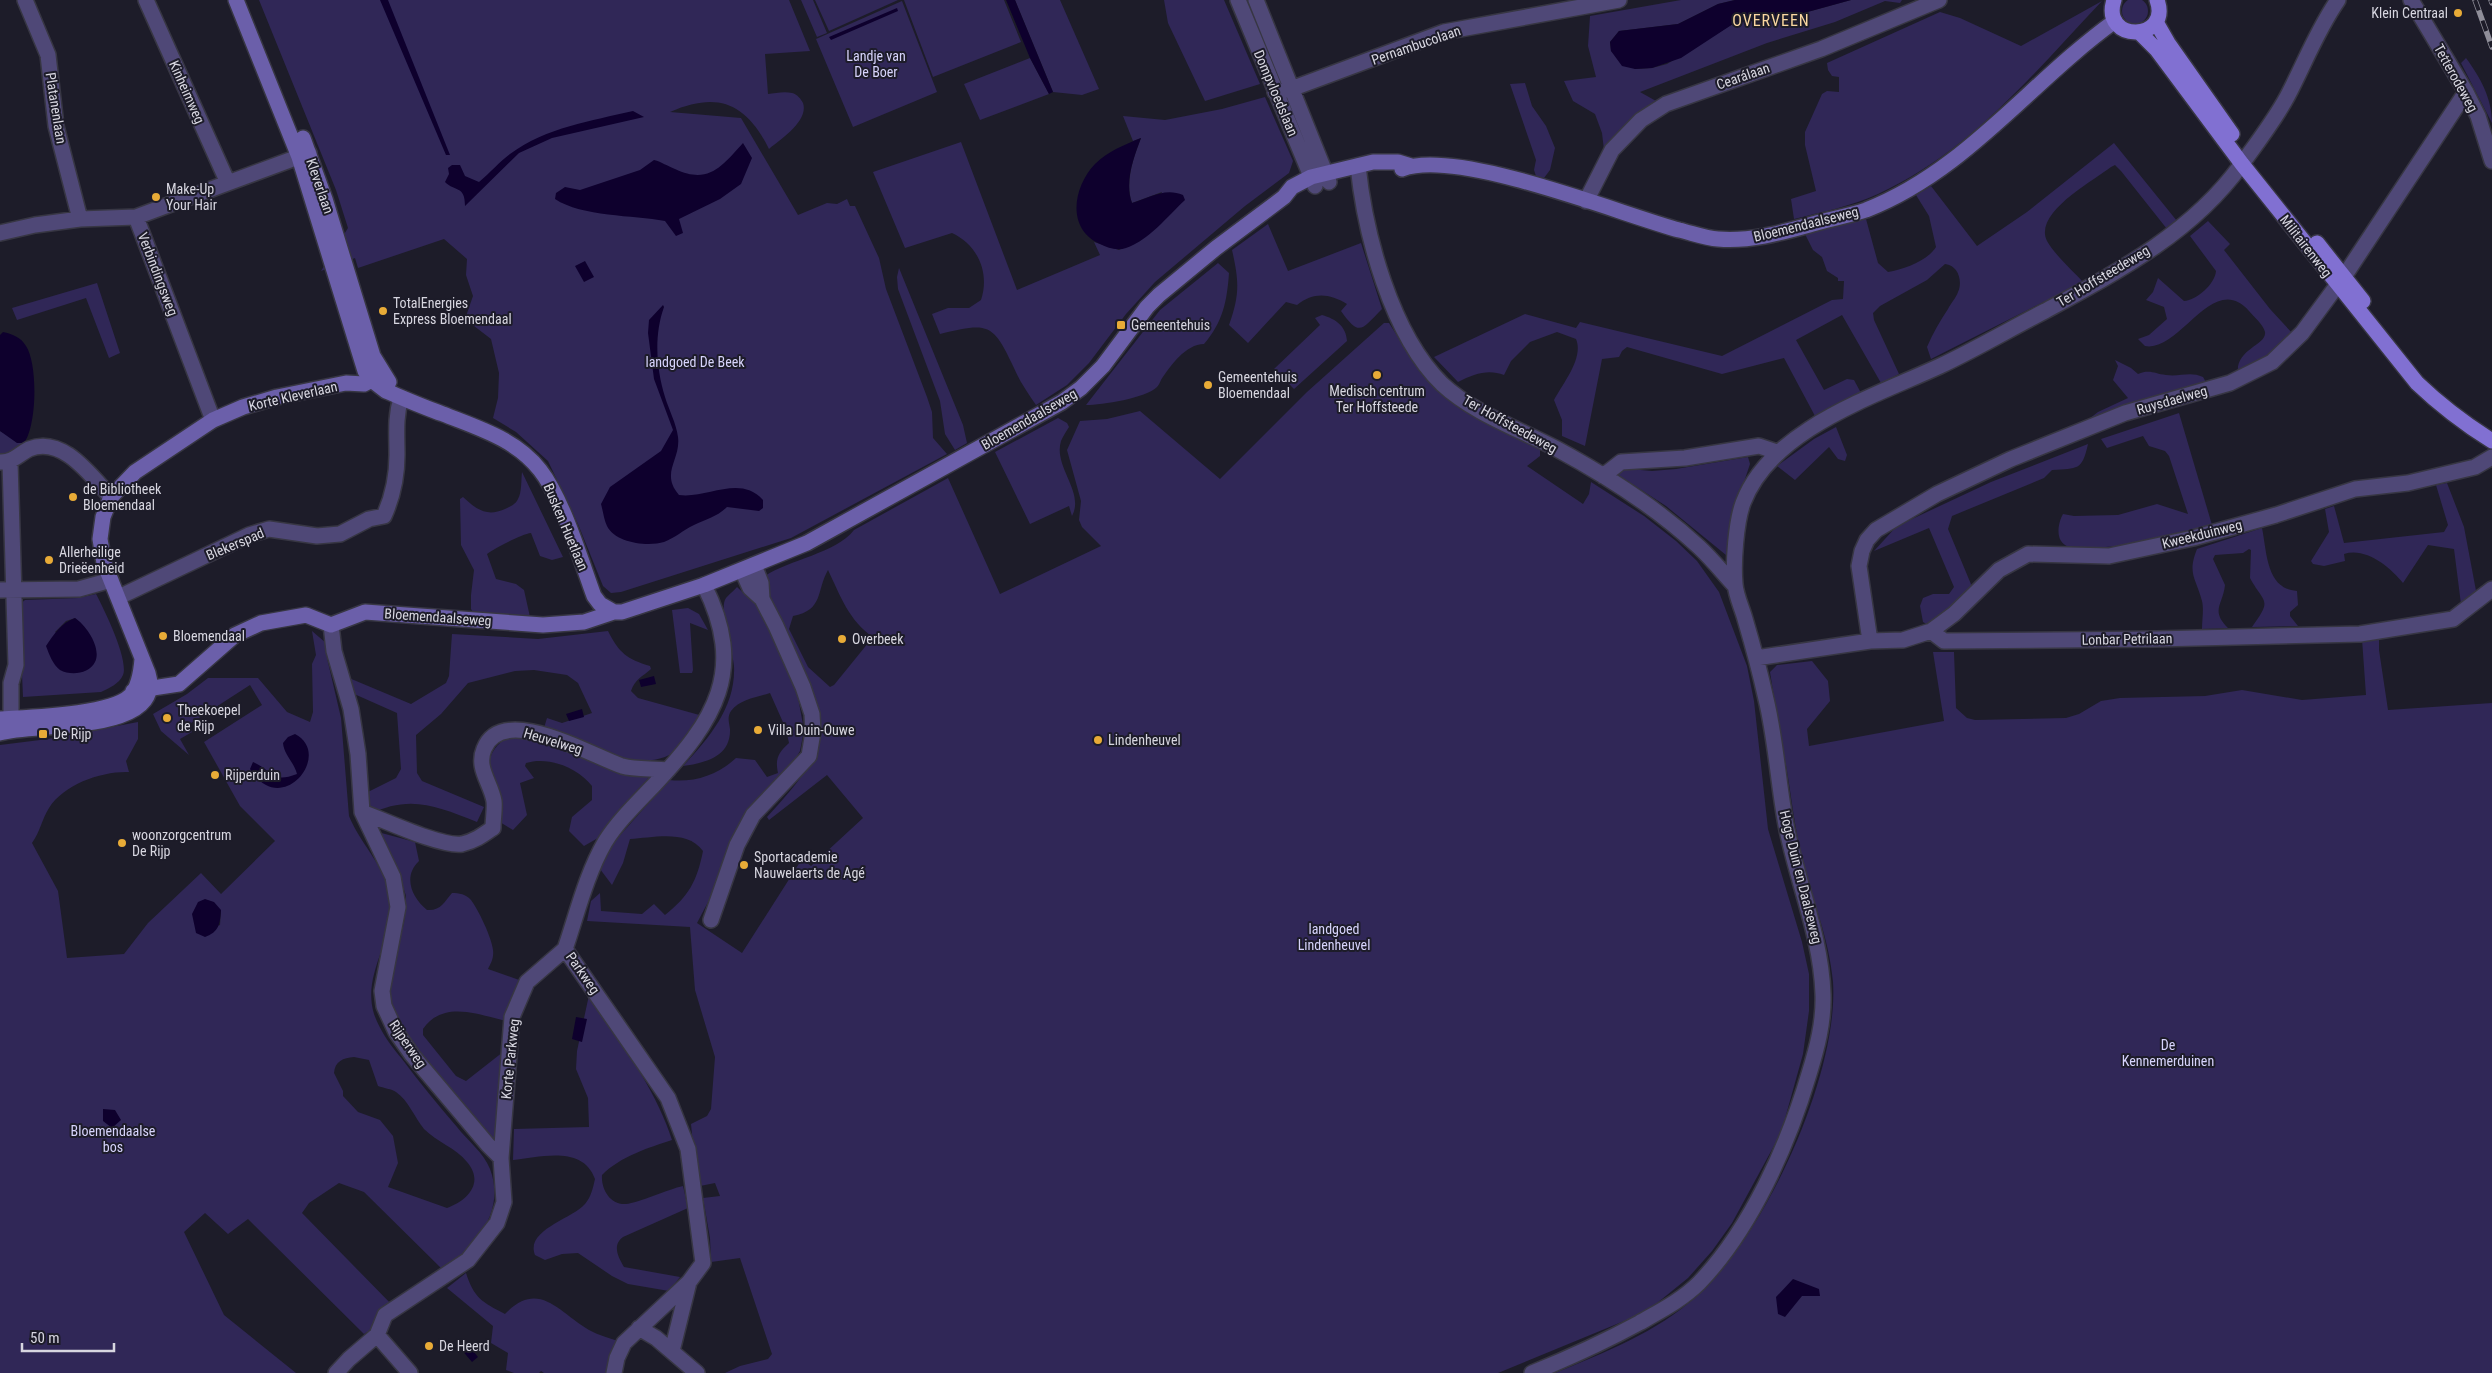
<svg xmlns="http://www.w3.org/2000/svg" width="2492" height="1373" font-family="'Roboto Condensed',sans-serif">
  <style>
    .green { fill: #302757; fill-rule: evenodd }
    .water { fill: #0e002d }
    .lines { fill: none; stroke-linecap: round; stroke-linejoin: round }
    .street-casing { stroke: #373643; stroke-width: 18 }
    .secondary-casing { stroke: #373643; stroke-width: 18 }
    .primary-casing { stroke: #373643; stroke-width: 18 }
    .street { stroke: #4f4877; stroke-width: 15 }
    .secondary { stroke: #6b5faa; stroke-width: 15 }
    .primary { stroke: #8170d2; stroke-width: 15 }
    .rail-casing { stroke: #8f8e99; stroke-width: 5.5 }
    .rail { stroke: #1d1c29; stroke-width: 4; stroke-dasharray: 11; stroke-linecap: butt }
    .poi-dot { fill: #e8ab37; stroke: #1d1c29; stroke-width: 2 }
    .labels { text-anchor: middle; stroke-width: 4; stroke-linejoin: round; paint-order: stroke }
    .poi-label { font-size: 14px; fill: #d7d6e0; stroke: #1d1c29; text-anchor: start }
    .street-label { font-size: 14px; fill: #d7d6e0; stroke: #1d1c29 }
    .park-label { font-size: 14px; fill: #d7d4fc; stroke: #1d1c29 }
    .quarter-label { font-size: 16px; letter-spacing: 1px; fill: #fad7a1; stroke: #1d1c29 }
  </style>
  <rect width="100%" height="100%" fill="#1d1c29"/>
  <path class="green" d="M2122 11a13 13 0 1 1 26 0a13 13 0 1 1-26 0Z
    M259,0H789L810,51L765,54L768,94C775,93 785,91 792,93C797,94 801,99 803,103C809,121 781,139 769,149C746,103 718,91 670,112L741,118L798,215L827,203L837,204L847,199L850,206H855L879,258L886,289L927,397L932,412L933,438L947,454L791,538L621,592L611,593L603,586L578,524L548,461L516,432L493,418L498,398L499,373L491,339L465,319L473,296L466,275L467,259L444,239L358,268L355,258L321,271L348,228L336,190Z
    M801,0H813L827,33L817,37Z
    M815,0H898L829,31Z
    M904,0H1004L1021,42L933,77Z
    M1015,0H1060L1099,89L1082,95L1053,92Z
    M1164,0H1224L1260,84L1205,101L1168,23Z
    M1681,0H1735L1718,4L1678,24L1619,31L1610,42L1611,51L1635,69L1652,68L1667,64L1736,22L1782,19L1851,0H1902L1900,3L1885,1L1835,22L1767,43L1640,92L1656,101L1629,121L1604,150L1602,133L1595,114L1573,101L1564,81L1596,77L1588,46L1590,16Z
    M902,1L937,92L853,127L816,39Z
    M2102,1C2035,72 1969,153 1878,194C1852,206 1822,212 1794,219L1791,199L1816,191L1805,145V132L1822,94L1827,91L1839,92V77L1832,76L1828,70L1827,63L1940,12L1960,18L2021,46Z
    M1030,58L1049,94L980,120L964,84Z
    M2466,58C2480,77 2492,98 2492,123L2461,63Z
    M1525,83L1532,106L1546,126L1555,148L1550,170L1544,178L1536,176L1534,170L1536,160L1510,84Z
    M1265,97L1293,161L1289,173L1245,206L1155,282L1126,314L1089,363L1067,385L1036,405C1028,393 1020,382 1014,368C993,323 989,322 940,334L932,314L948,308H969L981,300C990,273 978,245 952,233L905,248L873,172L961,142L1017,290L1100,255L1094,242L1119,250L1140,241L1162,192L1132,203C1125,183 1133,158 1141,138L1133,141L1123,116L1165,120L1222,109Z
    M2114,143L2177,221L2167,229L2121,171L2115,165L2111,167C2093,181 2033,213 2047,241C2054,254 2073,271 2083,282L1931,359L1927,347C1933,333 1940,321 1948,309C1951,303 1956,298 1958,292C1963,281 1958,265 1945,264L1927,280L1880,306L1873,313L1874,320L1899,374L1881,383L1842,315L1796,340L1824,390L1847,379L1854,380L1861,393L1815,416L1784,358L1722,374L1627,347L1622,351L1619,357L1602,359L1585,446L1562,436V420L1554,400C1563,383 1584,358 1576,339L1557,332L1530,342L1511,361L1504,375C1488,369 1474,374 1458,382L1434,357L1525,314L1576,328L1580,322L1722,356L1832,300L1843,299L1844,281H1838V278L1827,271L1822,257L1813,250L1805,234L1866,219L1878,263L1888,272C1905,269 1927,261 1936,247L1929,216L1916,195L1931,186L1977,246L2027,212Z
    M2208,221L2230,244L2224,250L2270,309L2293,334L2270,355L2238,373C2235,349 2267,345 2265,332C2263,324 2254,317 2249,311C2213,270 2180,353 2145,346L2138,339L2149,335L2167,319L2164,307L2146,300L2153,292L2158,278L2184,301C2197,300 2215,284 2216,271L2190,236Z
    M1268,224L1288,271L1361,243L1382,309C1362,329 1360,338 1341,311L1347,304C1329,293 1313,292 1297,305L1286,302L1248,343L1229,325C1240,294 1239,281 1232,250Z
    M1218,263L1229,273C1227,301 1223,322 1204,344C1186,344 1170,366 1161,380C1160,382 1159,385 1157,387C1146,398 1102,405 1086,405L1160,310Z
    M899,268L963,425L967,443L955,450L945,434L940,401L898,289L897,277Z
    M97,283L120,353L109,358L86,298L17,320L12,308Z
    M1322,315C1336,319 1346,326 1347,341L1294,389L1274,369L1320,325L1315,318Z
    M1384,323H1389L1412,359L1442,390L1540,447V456L1527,466L1583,504L1589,494L1591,482L1644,516L1676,541L1697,561L1719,592L1747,666L1754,701L1768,829L1802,942L1809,974V1011L1803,1054L1781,1133L1732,1223L1712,1251L1688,1278L1646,1312L1498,1373H725L740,1366L768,1359L772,1354L740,1258L711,1262L710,1238L703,1198L720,1196L715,1183L700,1186L695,1165L691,1124L707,1116L711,1109L715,1057L695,990L690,927L587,921L591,901L600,893L601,911L642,914L654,904L665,915C689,896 697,881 703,851C687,829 653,838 630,839L623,863L612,885L600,869L607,850L669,780C694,783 718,775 736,758L755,760L767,777L778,773C775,759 778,753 789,743L786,729L770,693C758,697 740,699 731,711C727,717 729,722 730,729C731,757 705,763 683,766C709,738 736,707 734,666C733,650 718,609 726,598C729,594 734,591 737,587L766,614L797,692L804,730L800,751L792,765L756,811L697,923L742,953L802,859L811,866L863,818L827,775L769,820L767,817C786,796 806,775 817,749L770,605L765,576C789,560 836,553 854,530L948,478L1000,594L1101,546L1082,527L1079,520L1081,501L1067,450L1080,421L1107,419L1140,411L1220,479L1307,392ZM828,570C840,595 849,621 873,637L834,685L830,687L808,667L789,629L793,616C824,610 816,591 828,570Z
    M2115,360L2131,368L2138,374C2150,369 2155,374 2166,375C2180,377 2190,371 2203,377L2207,384L2085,422L2098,412L2128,398L2113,380L2118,366Z
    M2179,413L2212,525C2169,537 2137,548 2092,547C2085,547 2075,549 2069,547C2054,542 2058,523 2063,514L2074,516L2118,515L2157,504L2188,514L2169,456L2165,451L2149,446L2143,436L2107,448L2101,439Z
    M1058,418L1067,423L1069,427C1066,432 1063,436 1061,441C1053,467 1085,492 1072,516L1069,506L1030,524L995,452Z
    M1836,427L1847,455L1845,461L1838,459L1829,447L1795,480L1777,466L1814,439Z
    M0,431L24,443L0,461Z
    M2088,444C2082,471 2078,468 2052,470L2044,478L1952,516L1948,529L1973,589L1930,626L1923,622L1920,606L1923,598L1933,594H1949L1954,587L1929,528L1874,551L1895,528L1912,519L1991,482Z
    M1748,457L1750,464L1730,524L1726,555L1666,506L1606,467L1652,471L1676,469Z
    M522,472L563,557L552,560L540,556L531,533C522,534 495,548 487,554L496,579L516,584L524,590L530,617L474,614L471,609V595L474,570L461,545L460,499L463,497C477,510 487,517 505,509C511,506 515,505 518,499C522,492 521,480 522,472Z
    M2447,483L2464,527L2477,596L2461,604L2454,549L2428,545L2403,583C2390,567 2366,547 2344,554L2345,561L2324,566L2313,564L2311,561L2329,532L2325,509L2334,506L2344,543L2444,532L2448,525L2436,485Z
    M2262,528C2267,552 2266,589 2297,591L2298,605L2290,612V616L2298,626L2252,627C2273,598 2264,604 2250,578L2251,550L2249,549L2243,553L2215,555L2213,559L2225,585C2223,605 2210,610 2228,628L2202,629C2202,620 2204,609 2202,601C2196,578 2187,574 2197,549Z
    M96,594C104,609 129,660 123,675C119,684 109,688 101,692L23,697L19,605L25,600L78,598ZM75,618C87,632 97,642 95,662L55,632L66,621Z
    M688,608L699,614L708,630L690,623L693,670L692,673H680L672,610Z
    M312,631L326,643L327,658L341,718L349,816C361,846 389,869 391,904C393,942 362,975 374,1014C380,1031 391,1046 402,1059C420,1083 438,1105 457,1127C467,1140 484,1153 490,1169C506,1212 476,1245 444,1271L364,1192L339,1183L309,1203L302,1213L397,1310L369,1334L367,1332L364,1334L248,1219L228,1234L205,1213L184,1232L224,1315L296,1373H0V745L48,739L138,722V739L126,761L129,772C102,771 64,784 49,808C42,819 40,832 32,843L58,891L67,958L124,954L148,923L201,873L221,894L275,841L240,806L204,742L262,705L250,685L188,725L192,732L180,739L189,755L161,731L153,714L187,694L208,678H258L287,712L310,722L313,712L312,664L316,655ZM221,910L220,925L196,933ZM354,1057L369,1060L378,1086C383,1088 392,1089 396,1092C408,1100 415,1118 424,1129C437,1142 456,1148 467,1162C485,1183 467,1201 447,1208L388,1187L398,1163L393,1136L380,1120L358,1112L343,1096V1091L334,1073C335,1061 343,1058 354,1057Z
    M608,631C619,653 627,659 650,666L651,669C642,677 635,679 631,691L638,698L703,716C696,725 691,737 683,745C647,782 584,743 544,728L547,718L562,723L592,713L578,683L567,675L534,670L515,671L468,683L441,714L416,735L417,773L422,781L484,807L477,822C436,806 410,794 368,815L364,794L396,778L401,769L397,713L352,693L349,678L411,704L446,683L449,676L452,634L538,639Z
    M2379,638V650L2388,710L2492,703V1373H1555C1604,1353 1657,1332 1697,1296C1765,1235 1839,1074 1833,982C1829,938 1813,902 1803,861C1795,831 1792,801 1787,771C1781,738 1775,705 1770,672L1777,665L1812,661L1828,681L1830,701L1807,729L1809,746L1944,721L1933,652H1954L1956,708L1967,718L1975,720L2066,718L2079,714L2101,701L2120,698L2205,696L2242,690L2302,700L2366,695L2362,639Z
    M511,736L531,737L653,773L620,809L598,838L584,846L569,831L572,817L592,800V786C578,768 549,756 526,763L525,766L534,778L520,783L527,815L513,830L495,819C490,789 476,752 511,736Z
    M374,831L415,842L419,861C403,876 411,897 427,910C441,911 444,902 452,893C459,893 466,894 471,900C478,909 492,938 493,950C494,958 491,963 488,969L522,981L506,1021C477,1014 443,1000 423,1029V1035L456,1076L466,1081L503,1052L495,1148L397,1024L387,989L404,923L406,896L398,870Z
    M589,995C620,1042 655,1087 672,1140C648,1148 621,1156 602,1175C601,1189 610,1205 626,1204C638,1203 669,1189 683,1186L688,1208L623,1237C612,1245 618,1257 624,1267L680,1277L669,1291L628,1284L612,1276L578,1253L562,1254L545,1260L535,1255C525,1230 572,1219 585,1204C591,1197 593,1188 595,1179C583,1145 541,1157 513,1160L514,1129L589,1127L588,1098L576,1069L577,1051Z
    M466,1273C474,1298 482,1302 505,1314C539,1279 558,1312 589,1330C598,1335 609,1338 618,1341L610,1373H544L541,1371L539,1373H514L506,1370L508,1353L491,1343L493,1326L447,1288Z"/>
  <path class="water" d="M380,0H388L450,155H446Z
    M1006,0H1015L1053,92L1049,94L1030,58Z
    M1735,0H1851L1782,19L1736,22L1681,58L1652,68L1635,69L1622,66L1611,51L1610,42L1619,31L1678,24L1718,4Z
    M897,8L898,11L831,40L829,37Z
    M633,111L644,117L552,138L519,153L465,206C465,185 455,192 445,182L449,174L448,168L452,165H460L465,176L479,182C490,173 499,162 510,154C547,127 591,121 633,111Z
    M1141,138C1134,157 1124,182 1132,203C1149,198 1165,187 1183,195L1185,200C1168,216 1148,241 1126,248C1117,251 1108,248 1100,244C1066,229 1073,187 1095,164C1108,151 1124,145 1141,138Z
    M743,143L752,158L741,184L720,199L679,219L683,233L676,236L665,221C633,215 582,217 555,199L556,193L565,187L580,190L640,170L654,160C662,162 667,166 675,169C709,185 722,166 743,143Z
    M585,261L594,277L584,282L575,266Z
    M663,305L664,307C654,335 656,368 665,397C669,410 676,423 678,437C681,460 660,473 679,495C707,499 740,474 763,500V508L759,511L727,507C717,517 706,519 694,525C683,530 675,538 664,542C648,547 615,543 607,526C604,520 603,511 601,504L610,487L661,451L673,430L654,379L648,333L649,320Z
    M3,332C12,334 21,337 26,346C38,364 37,426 24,443H17L0,431V335Z
    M75,618C86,625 102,648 95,662C89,674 71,676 60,670C53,665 49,654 46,646C54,634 61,623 75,618Z
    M654,676L656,684L641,687L639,680Z
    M582,709L584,717L569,721L566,714Z
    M295,734C334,754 281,820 250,769L253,762C273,770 271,784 297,774C294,762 284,755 283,743L288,737Z
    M205,899L214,902L221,910C220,924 219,932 205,937L196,933L192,914L198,902Z
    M576,1017L587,1019L582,1042L572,1039Z
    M103,1109L115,1110L121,1120L112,1128L103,1121Z
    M1793,1279L1819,1289L1820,1296H1802L1785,1317L1778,1314L1776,1297Z
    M466,1342L478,1357L472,1362L460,1348Z"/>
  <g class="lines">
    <g class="street-casing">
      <path id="street" d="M25,0L48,55L56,126L80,219
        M146,0L228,183
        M1238,0L1315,186
        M1256,0L1329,182
        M2411,0L2466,92L2478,116L2492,161
        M1275,92L1291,89L1444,32L1619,0
        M1358,166C1365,234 1391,334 1442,384C1473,413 1519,429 1557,449C1607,476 1657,508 1699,547C1712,559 1723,573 1735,586
        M1586,201L1612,150L1641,120L1666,104L1821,49L1939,0
        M136,217L213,420
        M0,233L35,225L80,219L136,217L309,153
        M1,462C14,462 19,454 29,449C63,435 91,476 111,497
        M10,462L16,665L11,683V718
        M1603,476L1621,462L1685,458L1759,446L1777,452
        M754,565L761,583L762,599
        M0,590L79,589L111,580
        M119,597L249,535L269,529L317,536L340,534L369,519L384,516C393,496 397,477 397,455C397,435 395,417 401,398
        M331,625L334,651L351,709L358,754L362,812L393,877L398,907L382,991L384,1006L396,1032L412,1055L488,1145L501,1158L504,1202L497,1223L468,1260L385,1315L377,1335L349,1359L336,1373
        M1931,631L1944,641L2156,639L2360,634L2453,619L2492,589
        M1870,641L1859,566L1862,551L1867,540L1876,530L1937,494L2011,459L2125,413L2230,383L2272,362L2302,333L2347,272L2466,92
        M1756,658L1870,641L1903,640L1931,631L1954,614L1999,570L2028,554L2109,556L2193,538L2276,515L2355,489L2408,483L2475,467L2492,457
        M362,812C384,820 441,847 462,844C475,841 483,835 493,828C493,819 495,809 494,801C491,783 476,768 484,749C502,702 592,756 622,766C636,770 654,768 668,770
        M711,920L737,845L753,815L809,756L813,732L812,714L803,687L776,626L762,599L750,588L742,570
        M501,1158L512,1017L527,982L565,949
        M639,1328L656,1338L697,1373
        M377,1335L410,1373
        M672,1351L689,1282L703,1263L688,1149L668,1098L565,949C577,914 586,875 605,842C618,821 637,803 655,784C715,720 747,671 704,585
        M614,1373L617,1358L624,1343L689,1282
        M1532,1373C1569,1358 1604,1342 1639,1323C1660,1311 1682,1300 1699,1283C1751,1229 1788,1145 1809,1074C1817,1048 1824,1022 1823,994C1821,935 1797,882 1786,825C1778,783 1776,740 1766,699C1760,672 1753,646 1745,619C1742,608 1736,596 1735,584C1733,563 1736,522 1743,503C1771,429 1873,397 1940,366C1976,349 2010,329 2045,311C2117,272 2192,233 2241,165C2257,143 2274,121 2287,97C2304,65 2317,30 2338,0"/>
    </g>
    <g class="secondary-casing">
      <path id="secondary" d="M236,0L299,157L365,371L373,381L386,391C405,399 423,407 443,414C478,428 516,439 540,470C563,499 581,561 594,596L600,604L614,612
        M303,138L325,199L373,356L389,382
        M1402,169C1458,148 1617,213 1679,230C1692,233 1705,238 1718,239C1753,242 1787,231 1820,222C1835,218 1851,215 1866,210C1966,171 2030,82 2115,21
        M133,691L179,684L235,635L261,623L306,615L331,625L365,612L543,625L584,622L614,612H622L704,585L807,543L1062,402L1081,388L1103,366L1147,307L1159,295L1216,248L1284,197L1292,187L1311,177L1373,162H1398L1411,166
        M0,719C29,717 110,715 130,696C139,687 141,671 142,659
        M0,733C33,722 167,735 148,673L104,563L100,539L103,517L111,497L135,472L213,420L243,407L277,397L346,383L364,384L383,374"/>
    </g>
    <g class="primary-casing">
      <path id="primary" d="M2114,0C2100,43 2172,42 2157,0
        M2156,22L2168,43L2232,134
        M2140,33L2157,50L2242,164L2417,383C2440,405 2465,424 2492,441
        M2317,243L2363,301"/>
    </g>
    <use href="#street" class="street"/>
    <use href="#secondary" class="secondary"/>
    <use href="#primary" class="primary"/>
    <g class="rail-casing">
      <path id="rail" d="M2475,0L2492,47
        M2491,0L2492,3"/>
    </g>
    <use href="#rail" class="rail"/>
  </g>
  <g class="poi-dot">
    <circle cx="2458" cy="13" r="5"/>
    <circle cx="156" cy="197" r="5"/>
    <circle cx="383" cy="311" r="5"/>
    <rect x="1116" y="320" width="10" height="10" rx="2.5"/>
    <circle cx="1377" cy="375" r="5"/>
    <circle cx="1208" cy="385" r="5"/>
    <circle cx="73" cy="497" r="5"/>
    <circle cx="49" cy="560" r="5"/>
    <circle cx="163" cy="636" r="5"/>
    <circle cx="842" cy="639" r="5"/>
    <circle cx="167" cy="718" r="5"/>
    <circle cx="758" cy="730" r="5"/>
    <rect x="38" y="729" width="10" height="10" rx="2.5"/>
    <circle cx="1098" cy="740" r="5"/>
    <circle cx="215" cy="775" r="5"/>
    <circle cx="122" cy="843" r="5"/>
    <circle cx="744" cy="865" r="5"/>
    <circle cx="429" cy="1346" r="5"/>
  </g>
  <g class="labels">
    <g class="poi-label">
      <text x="2448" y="18" text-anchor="end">Klein Centraal</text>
      <text x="166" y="194">Make-Up<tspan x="166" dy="16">Your Hair</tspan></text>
      <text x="393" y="308">TotalEnergies<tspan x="393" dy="16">Express Bloemendaal</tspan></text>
      <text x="1131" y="330">Gemeentehuis</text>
      <text x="1218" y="382">Gemeentehuis<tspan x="1218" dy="16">Bloemendaal</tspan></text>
      <text x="1377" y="396" text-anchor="middle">Medisch centrum<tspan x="1377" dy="16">Ter Hoffsteede</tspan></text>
      <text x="83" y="494">de Bibliotheek<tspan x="83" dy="16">Bloemendaal</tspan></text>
      <text x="59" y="557">Allerheilige<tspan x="59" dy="16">Drieëenheid</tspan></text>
      <text x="173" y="641">Bloemendaal</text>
      <text x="852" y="644">Overbeek</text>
      <text x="177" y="715">Theekoepel<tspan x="177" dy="16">de Rijp</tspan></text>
      <text x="768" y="735">Villa Duin-Ouwe</text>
      <text x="53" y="739">De Rijp</text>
      <text x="1108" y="745">Lindenheuvel</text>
      <text x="225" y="780">Rijperduin</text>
      <text x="132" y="840">woonzorgcentrum<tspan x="132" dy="16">De Rijp</tspan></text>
      <text x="754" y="862">Sportacademie<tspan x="754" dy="16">Nauwelaerts de Agé</tspan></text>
      <text x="439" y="1351">De Heerd</text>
    </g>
    <g class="street-label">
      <text transform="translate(1416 45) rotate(-19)" y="5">Pernambucolaan</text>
      <text transform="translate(1743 76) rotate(-19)" y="5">Cearálaan</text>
      <text transform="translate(2456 78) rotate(61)" y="5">Tetterodeweg</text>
      <text transform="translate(187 92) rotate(66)" y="5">Kinheimweg</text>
      <text transform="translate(1276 93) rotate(67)" y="5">Dompvloedslaan</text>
      <text transform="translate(56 108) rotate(81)" y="5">Platanenlaan</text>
      <text transform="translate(320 186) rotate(71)" y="5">Kleverlaan</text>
      <text transform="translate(1806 224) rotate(-14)" y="5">Bloemendaalseweg</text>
      <text transform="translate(2306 246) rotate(52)" y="5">Militairenweg</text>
      <text transform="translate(158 274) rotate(69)" y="5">Verbindingsweg</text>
      <text transform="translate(2103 276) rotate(-31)" y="5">Ter Hoffsteedeweg</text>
      <text transform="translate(293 396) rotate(-13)" y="5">Korte Kleverlaan</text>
      <text transform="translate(2172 400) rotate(-16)" y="5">Ruysdaelweg</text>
      <text transform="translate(1029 419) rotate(-30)" y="5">Bloemendaalseweg</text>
      <text transform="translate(1510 424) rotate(29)" y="5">Ter Hoffsteedeweg</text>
      <text transform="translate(566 527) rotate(67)" y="5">Busken Huetlaan</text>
      <text transform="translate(2202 534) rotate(-14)" y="5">Kweekduinweg</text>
      <text transform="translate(235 544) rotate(-23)" y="5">Blekerspad</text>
      <text transform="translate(438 617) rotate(4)" y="5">Bloemendaalseweg</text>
      <text transform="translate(2127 639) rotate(-1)" y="5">Lonbar Petrilaan</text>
      <text transform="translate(553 741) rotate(17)" y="5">Heuvelweg</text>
      <text transform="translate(1801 877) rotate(76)" y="5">Hoge Duin en Daalseweg</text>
      <text transform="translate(583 973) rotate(55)" y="5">Parkweg</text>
      <text transform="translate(408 1044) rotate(56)" y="5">Rijperweg</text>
      <text transform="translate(510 1059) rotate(-84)" y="5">Korte Parkweg</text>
    </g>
    <g class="park-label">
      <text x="876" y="61">Landje van<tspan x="876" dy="16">De Boer</tspan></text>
      <text x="695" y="367">landgoed De Beek</text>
      <text x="1334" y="934">landgoed<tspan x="1334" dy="16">Lindenheuvel</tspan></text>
      <text x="2168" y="1050">De<tspan x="2168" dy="16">Kennemerduinen</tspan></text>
      <text x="113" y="1136">Bloemendaalse<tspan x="113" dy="16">bos</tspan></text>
    </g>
    <g class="quarter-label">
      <text x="1771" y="26">OVERVEEN</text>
    </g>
  </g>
  <path d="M22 1343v8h92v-8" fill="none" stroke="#d7d6e0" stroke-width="2.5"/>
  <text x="30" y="1343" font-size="15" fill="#d7d6e0" stroke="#1d1c29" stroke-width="4" paint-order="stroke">50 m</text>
</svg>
